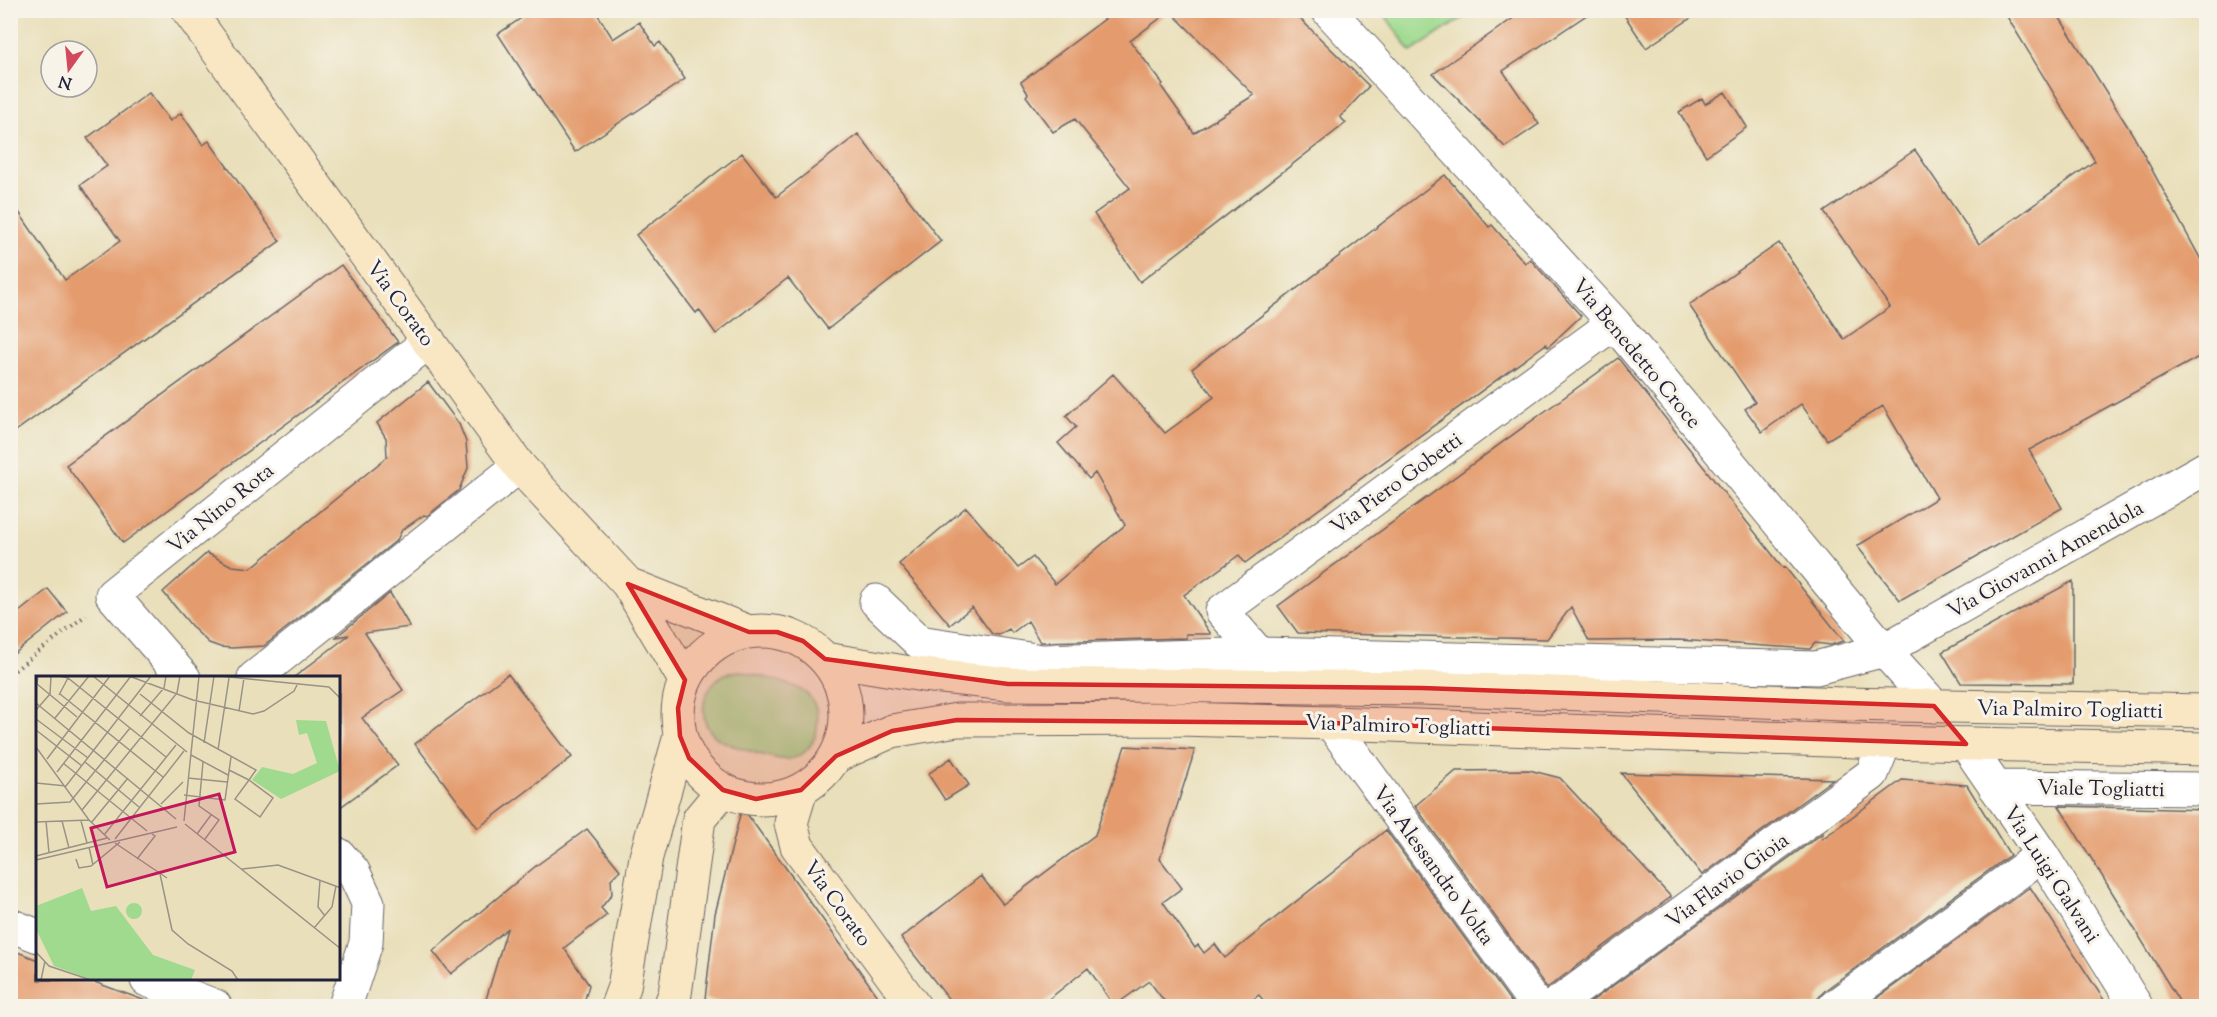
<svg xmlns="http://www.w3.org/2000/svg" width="2217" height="1017" font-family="'Sorts Mill Goudy',serif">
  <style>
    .green { fill: #9fda8e; stroke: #607e64; stroke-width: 1.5 }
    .building { fill: #e49c6e; fill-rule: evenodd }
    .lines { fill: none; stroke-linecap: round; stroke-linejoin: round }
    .street-casing { stroke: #686467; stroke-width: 35 }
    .secondary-casing { stroke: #686467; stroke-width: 35 }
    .path { stroke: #686467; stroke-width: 4; stroke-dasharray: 1.5 4.5; stroke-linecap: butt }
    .street { stroke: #fff; stroke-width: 33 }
    .secondary { stroke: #f9e7c3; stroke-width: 33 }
    .marked { fill: #d62828; fill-opacity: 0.2; stroke: #d62828; stroke-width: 4.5; stroke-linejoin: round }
    .labels { text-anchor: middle; stroke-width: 6; stroke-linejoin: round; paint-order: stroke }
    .street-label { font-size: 21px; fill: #22223b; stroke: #f7f3e8 }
    .inset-road { fill: none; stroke: #999387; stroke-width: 1.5 }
    .view { fill: #c2185b; fill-opacity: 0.15; stroke: #c2185b; stroke-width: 3 }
    .inset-edge { fill: none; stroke: #22223b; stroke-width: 3 }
  </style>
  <rect width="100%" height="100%" fill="#f7f3e8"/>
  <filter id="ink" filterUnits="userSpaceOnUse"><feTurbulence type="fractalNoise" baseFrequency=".0167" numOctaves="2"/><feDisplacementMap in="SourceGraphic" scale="12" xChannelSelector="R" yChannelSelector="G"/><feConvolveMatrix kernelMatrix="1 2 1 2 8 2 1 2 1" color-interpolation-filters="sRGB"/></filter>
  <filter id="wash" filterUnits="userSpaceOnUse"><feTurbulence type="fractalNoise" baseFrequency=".008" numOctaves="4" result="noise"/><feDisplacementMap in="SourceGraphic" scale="24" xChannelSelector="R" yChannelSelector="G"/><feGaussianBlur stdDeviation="1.35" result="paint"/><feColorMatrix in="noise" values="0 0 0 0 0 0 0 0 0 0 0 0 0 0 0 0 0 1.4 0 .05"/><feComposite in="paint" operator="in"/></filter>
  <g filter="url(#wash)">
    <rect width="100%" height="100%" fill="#e9dfba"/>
    <path class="green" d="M1382,11H1473L1411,52Z
      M740,671C757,676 797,683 808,695C829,718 814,762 782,759C770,758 727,745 717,738C696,721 701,689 722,676C727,672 734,672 740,671Z"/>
    <g id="blocks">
      <path class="building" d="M533,10H595L613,39L639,22L655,46L660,42L685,79L575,152L498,34Z
        M1117,10H1291L1369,86L1340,117L1346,123L1140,282L1094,214L1130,188L1075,119L1053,132L1026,96L1028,94L1021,82ZM1170,11L1254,95L1194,133L1161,86L1163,84L1130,41Z
        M1525,10H1594L1503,71L1539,124L1505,147L1433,74Z
        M1621,10H1703L1646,48Z
        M2003,10H2055L2133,135L2206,269V353L2029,450L2062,508L1900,600L1857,546L1937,498L1883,406L1827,440L1801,404L1762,432L1745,409L1755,402L1689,305L1779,243L1844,339L1890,307L1824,212L1915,150L1979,244L2095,161Z
        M1725,92L1747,127L1706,156L1679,112L1702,98L1705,104Z
        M149,93L170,121L181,113L203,145L209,141L280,241L10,435V199L65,280L120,241L80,185L107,166L87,138Z
        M858,134L941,241L828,329L788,278L716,334L699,310L696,313L636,235L742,153L776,197Z
        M1445,175L1489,227L1492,225L1525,263L1530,259L1581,316L1548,347L1546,344L1245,563L1239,555L1184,595L1211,634H1186V638L1043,642H1040L1028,621L1012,633L1009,629L999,635L992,634L972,607L950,625L899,564L966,507L1018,568L1033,557L1055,584L1125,525L1095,473L1089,479L1058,443L1076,427L1066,416L1113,374L1165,433L1214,397L1192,369Z
        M341,265L398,342L123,543L66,465Z
        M1618,358L1783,568L1785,567L1844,641L1831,645L1815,643L1810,649L1679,640L1589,641L1571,607L1547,639L1298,633L1278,606Z
        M428,382L459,424L466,442L468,468L459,490L427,516L424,515L402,530L397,540L264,646L232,648L220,647L209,643L194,629L163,592L207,553L232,566L251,568L387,457L386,438L377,423Z
        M2073,581V684L1961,683L1942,652Z
        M48,589L67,612L10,657V619Z
        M390,593L410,627L365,633L403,690L362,718L398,765L339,808V678H293L349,635L336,637Z
        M508,674L572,757L478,828L415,744Z
        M1125,746L1195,750L1160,859L1182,888L1163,902L1195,948L1198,945L1204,953L1215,944L1225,958L1386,830L1514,1006H1268L1259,995L1244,1006H1168L1149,981L1114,1006L1088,968L1040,1006H954L901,938L981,876L1003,904L1095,835Z
        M951,758L969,785L945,800L928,774Z
        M1529,770L1560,778L1671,897L1547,988L1415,806L1456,771Z
        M1621,773L1833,779L1702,875Z
        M1902,780L1967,785L2010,855L1824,991L1818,998L1817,1006H1585L1823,833L1822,839Z
        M2059,806L2206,810V1006H2182Z
        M742,807L885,1006H732L730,1004L705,999L715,914Z
        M587,829L620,870L611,879L612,894L601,908L607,915L564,948L589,985L583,1006H484L507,929L451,974L433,951L537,865Z
        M2030,887L2108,1006H1866Z
        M10,949L38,960V980H89L154,1004L153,1006H10Z"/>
    </g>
  </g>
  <g filter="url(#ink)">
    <use href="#blocks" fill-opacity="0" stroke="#686467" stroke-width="1.5"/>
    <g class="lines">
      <g class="street-casing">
        <path id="street" d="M1328,10L1614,323L1884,650L1934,706
          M876,601L919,642L1042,661L1259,654L1816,668L1884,650L2206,468
          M1259,654L1222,611L1614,323
          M184,678L112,595L429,341
          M254,678L519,466
          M1331,723L1537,1006
          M1966,744L2042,855L2136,1006
          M1995,787L2206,789
          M339,855L353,871L368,903L366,943L345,1006
          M10,925L38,936
          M147,980L215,1006
          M1554,1006L1872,774L1885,742
          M1835,1006L2042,855"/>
      </g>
      <g class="secondary-casing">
        <path id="secondary" d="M188,10L519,466L628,584L685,680
          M628,584L749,632
          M678 715a84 84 0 1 1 168 0a84 84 0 1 1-168 0Z
          M825,659L923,675L1008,684L1422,688L1843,704L2206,711
          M836,756L892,731L957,720L1179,719L1331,723L1885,742L2206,749
          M801,790L791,823L797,846L914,1006
          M617,1006L624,987L646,857L680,736
          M670,1006L675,994L699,819L723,790"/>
      </g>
      <path class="path" d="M10,674L86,615"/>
      <use href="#street" class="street"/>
      <use href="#secondary" class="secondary"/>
    </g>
  </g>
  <path class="marked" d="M628,584L749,632H777L803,641L825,659L1008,684L1422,688L1934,706L1966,744L1331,723L957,720L892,731L836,756L801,790L756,799L723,790L689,758L680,736L678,708L685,680Z"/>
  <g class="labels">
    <g class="street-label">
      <text transform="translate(401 303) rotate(54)" y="7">Via Corato</text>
      <text transform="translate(1637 353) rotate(50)" y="7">Via Benedetto Croce</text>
      <text transform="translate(1396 483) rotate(-36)" y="7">Via Piero Gobetti</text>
      <text transform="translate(220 508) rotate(-39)" y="7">Via Nino Rota</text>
      <text transform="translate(2045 559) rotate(-29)" y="7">Via Giovanni Amendola</text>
      <text transform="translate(2070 709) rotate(1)" y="7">Via Palmiro Togliatti</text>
      <text transform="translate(1398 725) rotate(2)" y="7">Via Palmiro Togliatti</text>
      <text transform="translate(2101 788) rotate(1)" y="7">Viale Togliatti</text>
      <text transform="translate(1434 865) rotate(54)" y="7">Via Alessandro Volta</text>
      <text transform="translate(2052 874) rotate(57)" y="7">Via Luigi Galvani</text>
      <text transform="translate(1727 880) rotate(-36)" y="7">Via Flavio Gioia</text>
      <text transform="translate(838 903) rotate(54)" y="7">Via Corato</text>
    </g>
  </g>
  <g transform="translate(36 676)">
    <rect width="304" height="304" fill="#e9dfba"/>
    <path d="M260,44L290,45L304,95L245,123L216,104L226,91L257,98L281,87L271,57L263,59ZM46,212L55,235L80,230L117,279L159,294L155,304H57L18,290L0,253V230ZM90 235a8 8 0 1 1 16 0a8 8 0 1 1-16 0Z" fill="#9fda8e"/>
    <path class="inset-road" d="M2,0L1,8L41,41M23,0L32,2L130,81M57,0L151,76M93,0L157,24L217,38L228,35L258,15L262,7M184,0L293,11L305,23M14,18L15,0M24,18L127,101M104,18L153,57L220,94L213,104L199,123L224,141L237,122L213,104M23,19L33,0M0,27L140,143M0,34L14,18M203,35L208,2M104,40L128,12L130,0M19,42L53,0M0,43L52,82M0,54L46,90M168,67L178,0M0,71L53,144L74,164M182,74L193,2M155,79L192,99M11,83L74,0M49,86L103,131M167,86L163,130L183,144L169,163M27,87L111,155M193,94L213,104M21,96L95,0M152,102L191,106M0,107L30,110L115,0M148,119L189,124L195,81M0,128L34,126L94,52M125,128L147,106M46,134L141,17L144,0M10,145L13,177M26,145L33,172M45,145L51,167M148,145L163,0M0,146L53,144M55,147L92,102M149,148L305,273M161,158L175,139M68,159L140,69M79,163L148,75M79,167L131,202M53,171L57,189M0,180L71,162M40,183L43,192L55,190L84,166M101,183L119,160L116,158M0,184L141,151M206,193L242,189L305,212M124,198L136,254L152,268L196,295L202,304M284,204L282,231L289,240M278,252L296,231L300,210M0,276L13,290L55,304M5,304L9,285"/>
    <path class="view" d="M183,118L199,176L71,211L55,152Z"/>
    <rect width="304" height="304" class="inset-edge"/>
  </g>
  <rect width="2217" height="1017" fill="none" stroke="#f7f3e8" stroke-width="36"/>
  <g transform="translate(69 69) rotate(195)"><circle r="28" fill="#f7f3e8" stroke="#a29fa3" stroke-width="1.5"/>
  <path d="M0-4.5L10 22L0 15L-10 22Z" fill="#d1495b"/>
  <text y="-9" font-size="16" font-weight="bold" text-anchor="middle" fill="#22223b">N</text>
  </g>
</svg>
